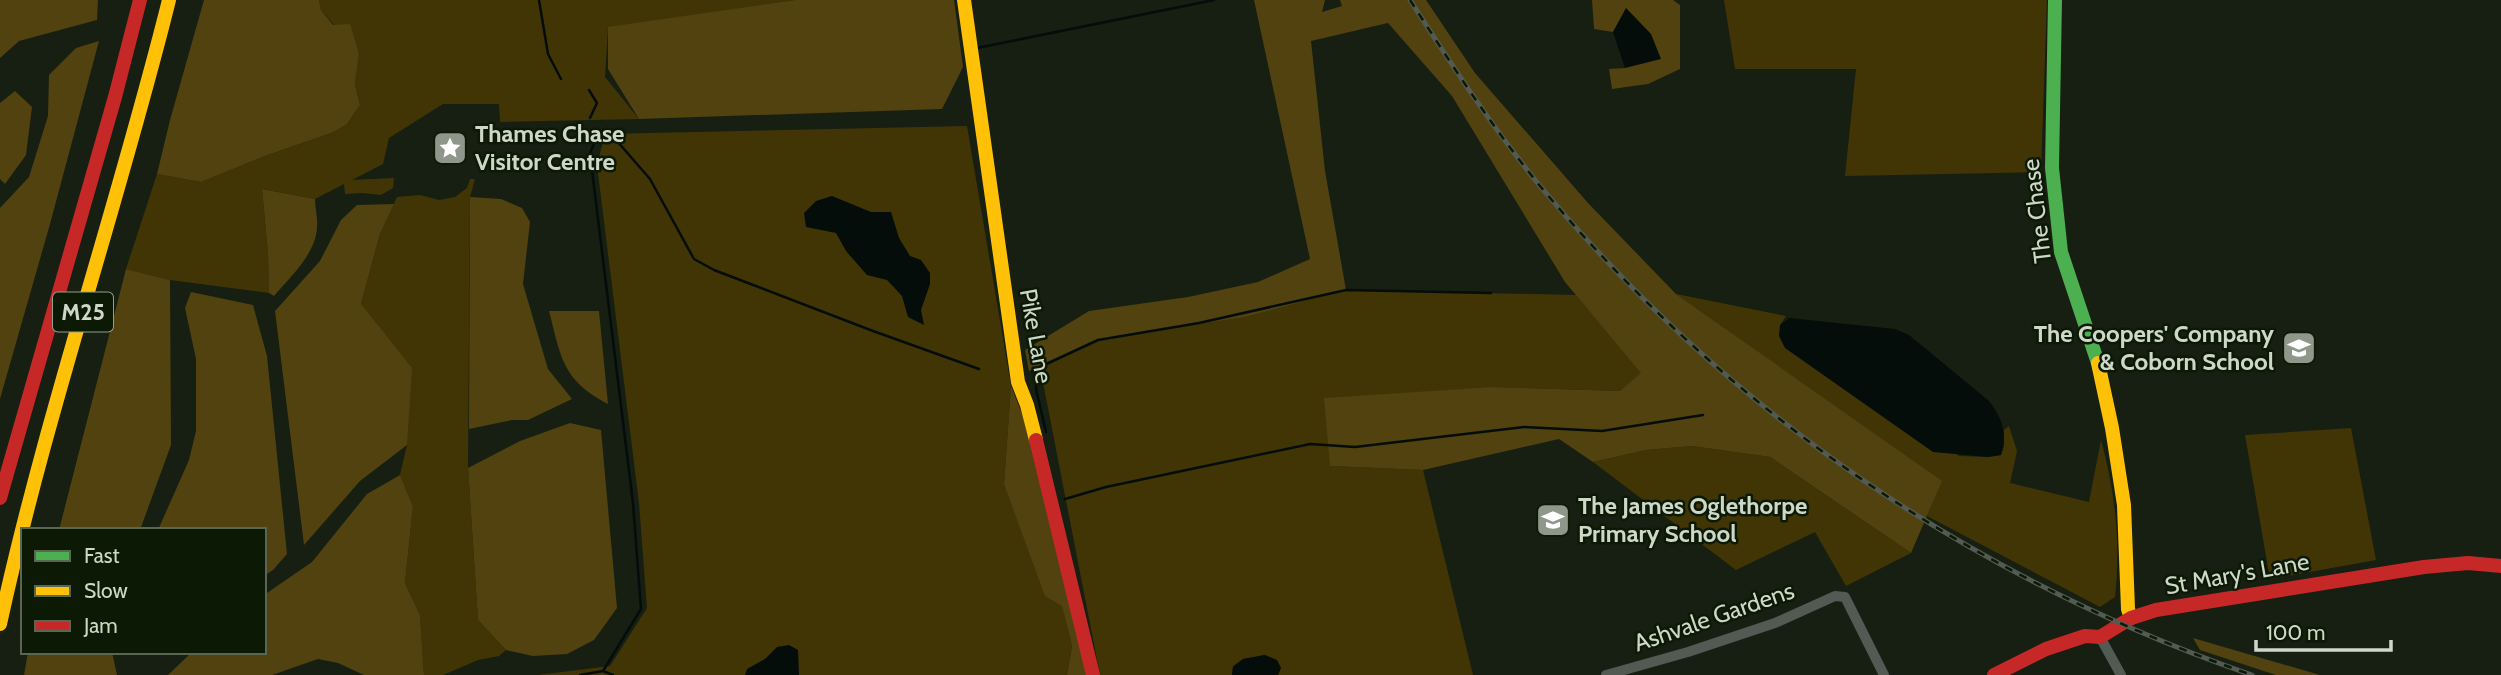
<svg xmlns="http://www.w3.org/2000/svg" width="2501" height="675" font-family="Cabin,sans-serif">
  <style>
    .green { fill: #423505 }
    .forest { fill: #514210 }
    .water { fill: #040d0a }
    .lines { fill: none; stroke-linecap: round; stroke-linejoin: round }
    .stream { stroke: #040d0a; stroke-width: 2.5 }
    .street { stroke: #515a53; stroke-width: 10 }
    .fast { stroke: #4caf50; stroke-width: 14 }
    .slow { stroke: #ffc107; stroke-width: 14 }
    .jam { stroke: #c62828; stroke-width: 14 }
    .rail-casing { stroke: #525a52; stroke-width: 5 }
    .rail { stroke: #0c1a05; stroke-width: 2.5; stroke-dasharray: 8; stroke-linecap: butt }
    .labels { text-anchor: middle; stroke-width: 5; stroke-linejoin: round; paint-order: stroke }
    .shield { fill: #0c1a05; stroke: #949f8e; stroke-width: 2 }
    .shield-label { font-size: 23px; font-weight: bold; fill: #ced8c9 }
    .poi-label { font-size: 24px; font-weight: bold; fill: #ced8c9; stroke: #0c1a05; text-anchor: start }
    .street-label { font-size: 24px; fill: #ced8c9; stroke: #0c1a05 }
  </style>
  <rect width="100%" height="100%" fill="#161f12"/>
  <path class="green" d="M319,0H795L608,28L605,77L639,119L500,122L499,104H443L389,138L383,164L352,180L394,178L393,188L381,195L363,193L345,194L344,184L315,199L262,189L268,254L269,293L170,280L126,269L157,174L201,182L265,156L334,132L347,124L360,105L355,84L359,54L321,10Z
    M1724,0H2047L2041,172L1845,176L1856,69H1735Z
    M967,126L1011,386L1004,484L1062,605L1072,646L1067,675H538L610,666L647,608L639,503L597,165L605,134Z
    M470,179H475L470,197L468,468L478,620L506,650L499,656L478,660L443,675H424L420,615L405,583L413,506L400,475L407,445L361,304L380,234L397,197L420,195L439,200L455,197L467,188Z
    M1346,290L1576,295L1642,373L1621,391L1494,387L1330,466L1423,470L1473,675H1278L1281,668L1265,655L1243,659L1233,666L1232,675H1100L1040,367L1107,338L1246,317Z
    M1676,294L1786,316L1780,325L1959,456L1988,457L2001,455L2004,446V430L2009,426L2017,451L2010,483L2089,502L2101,440C2115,490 2121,545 2115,597L2100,607L1927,516L1941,481Z
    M2351,428L2376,560L2270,579L2245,435Z
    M1692,446L1770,457L1911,553L1846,586L1815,532L1736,570L1593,462L1646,450Z"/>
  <path class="forest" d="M0,0H98L97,20L19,41L0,58Z
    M204,0H319L321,10L333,25L350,24L359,54L355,84L360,105L347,124L334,132L265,156L201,182L157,174L170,120Z
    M795,0H954L963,67L942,109L639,119L608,69V27Z
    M1254,0H1325L1322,12L1342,6L1340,0H1426L1475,73L1588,203L1676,294L1942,481L1911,553L1770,457L1692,446L1646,450L1593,462L1559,439L1423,470L1330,466L1324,398L1494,387L1620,391L1641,373L1565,282L1452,96L1388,23L1311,41L1325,171L1346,290L1246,317L1107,338L1029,371L1025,350L1089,311L1188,297L1258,282L1310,259Z
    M1592,0H1673L1680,5V69L1648,84L1612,89L1609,69L1625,68L1626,9L1613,32L1594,29Z
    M99,41L50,224L0,399V208L29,177L48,116L49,75L76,48Z
    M15,91L32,107L26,155L5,184L0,179V103Z
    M262,189L315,199C315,208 318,218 317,227C316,254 290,277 274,296L269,293L268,254Z
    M470,197L501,199L522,208L530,222L523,284L548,369L572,399L528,420H512L469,429Z
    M394,204L380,234L361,304L412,368L407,445L360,481L304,545L275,311L320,261L341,220L357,205Z
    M126,269L170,280L171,445L140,530H59Z
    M191,292L253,305L267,356L287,554L273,570L264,576V530H158L189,460L196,431V359L185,308Z
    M549,311H599L608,404C562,380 561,357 549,311Z
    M1011,386L1023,416L1087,675H1067L1072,646L1062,606L1045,596L1004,484Z
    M570,423L601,430L617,608L594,640L567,654L533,656L506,650L478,620L468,468L520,441Z
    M400,475L413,506L405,583L420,615L424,675H364L338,663L318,659L272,675H168L192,652H264V595L312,562L367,494Z
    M2193,638L2320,675H2276L2200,650Z
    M28,652H112L117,675H24Z"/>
  <path class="water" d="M1626,8L1651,34L1661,59L1625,68L1613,32Z
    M832,196L871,212H891L899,238L910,256L921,260L930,273V284L921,310L924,325L908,317L902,296L887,280L867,275L846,251L836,233L806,227L804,213L816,201Z
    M1789,318L1895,329L1909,335L1989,401C2002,418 2008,434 2001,455L1988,457L1933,452L1785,348L1779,336L1780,325Z
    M789,645L798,650L799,675H745L747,669L765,659L777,647Z
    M1265,655L1277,660L1281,668L1278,675H1232L1233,667L1243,659Z"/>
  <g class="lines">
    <path class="stream" d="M539,0L548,54L561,79
      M977,48L1214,0
      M589,90L597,103L590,118
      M1046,432L1036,389L1037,371L1042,366L1098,340L1199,323L1346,290L1491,293
      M1065,499L1106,487L1310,444L1355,447L1524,427L1602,431L1703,415
      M603,671L641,609L633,503L590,154L594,143L617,141L650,179L694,259L714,270L873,331L979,369
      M580,675L603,671L613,675"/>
    <path class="street" d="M2100,637L2121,675
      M1606,675L1688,652L1775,623L1835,596L1845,597L1884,675"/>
    <path class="fast" d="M2055,0L2052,168L2061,252L2098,363"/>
    <path class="slow" d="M964,0L1018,382L1027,405L1036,440
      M2098,363L2112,428L2124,505L2128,609L2131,618
      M0,624C46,413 117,209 169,0"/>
    <path class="jam" d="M1036,440L1093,675
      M0,498L115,97L140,0
      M1994,675L2046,649L2085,636L2100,637L2131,618L2156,610L2424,567L2468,563L2501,566"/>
    <g class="rail-casing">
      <path id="rail" d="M1410,0C1451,64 1492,127 1540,186C1730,414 1972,578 2252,675"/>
    </g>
    <use href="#rail" class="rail"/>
  </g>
  <defs>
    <g id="sight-square" transform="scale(1.75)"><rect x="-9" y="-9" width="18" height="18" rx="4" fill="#8e9789" stroke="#0c1a05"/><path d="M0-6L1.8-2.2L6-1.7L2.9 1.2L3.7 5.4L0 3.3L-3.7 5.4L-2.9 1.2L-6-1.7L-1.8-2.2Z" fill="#fff"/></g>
    <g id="school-square" transform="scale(1.75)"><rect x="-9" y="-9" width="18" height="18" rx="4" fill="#8e9789" stroke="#0c1a05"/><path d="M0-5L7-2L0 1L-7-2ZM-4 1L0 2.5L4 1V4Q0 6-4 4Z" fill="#fff"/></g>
  </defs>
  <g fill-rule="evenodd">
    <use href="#sight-square" x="450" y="148"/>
    <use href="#school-square" x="2299" y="348"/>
    <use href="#school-square" x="1553" y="520"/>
  </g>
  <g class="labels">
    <rect class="shield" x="53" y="292.5" width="60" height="39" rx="5"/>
    <g class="shield-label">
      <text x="83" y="320">M25</text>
    </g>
    <g class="poi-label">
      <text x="475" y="142">Thames Chase<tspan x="475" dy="28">Visitor Centre</tspan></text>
      <text x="2274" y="342" text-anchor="end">The Coopers' Company<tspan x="2274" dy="28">&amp; Coborn School</tspan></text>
      <text x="1578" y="514">The James Oglethorpe<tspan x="1578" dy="28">Primary School</tspan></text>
    </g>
    <g class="street-label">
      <text transform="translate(2037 211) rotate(-97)" y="8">The Chase</text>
      <text transform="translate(1036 336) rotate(80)" y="8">Pike Lane</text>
      <text transform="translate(2237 574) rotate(-10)" y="8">St Mary's Lane</text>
      <text transform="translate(1714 617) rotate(-19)" y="8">Ashvale Gardens</text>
    </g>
  </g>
  <rect x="21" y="528" width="245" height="126" fill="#0c1a05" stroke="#5a6653" stroke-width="2"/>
  <rect x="35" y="551" width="35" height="10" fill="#4caf50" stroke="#5a6653" stroke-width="2"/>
  <text x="84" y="563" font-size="21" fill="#ced8c9">Fast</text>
  <rect x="35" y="586" width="35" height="10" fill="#ffc107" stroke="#5a6653" stroke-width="2"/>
  <text x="84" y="598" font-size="21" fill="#ced8c9">Slow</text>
  <rect x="35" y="621" width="35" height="10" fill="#c62828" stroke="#5a6653" stroke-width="2"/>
  <text x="84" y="633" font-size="21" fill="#ced8c9">Jam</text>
  <path d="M2256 640v10h135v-10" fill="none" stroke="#ced8c9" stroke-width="3.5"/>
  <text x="2266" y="640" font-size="21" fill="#ced8c9" stroke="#0c1a05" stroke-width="5" paint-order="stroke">100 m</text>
</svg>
